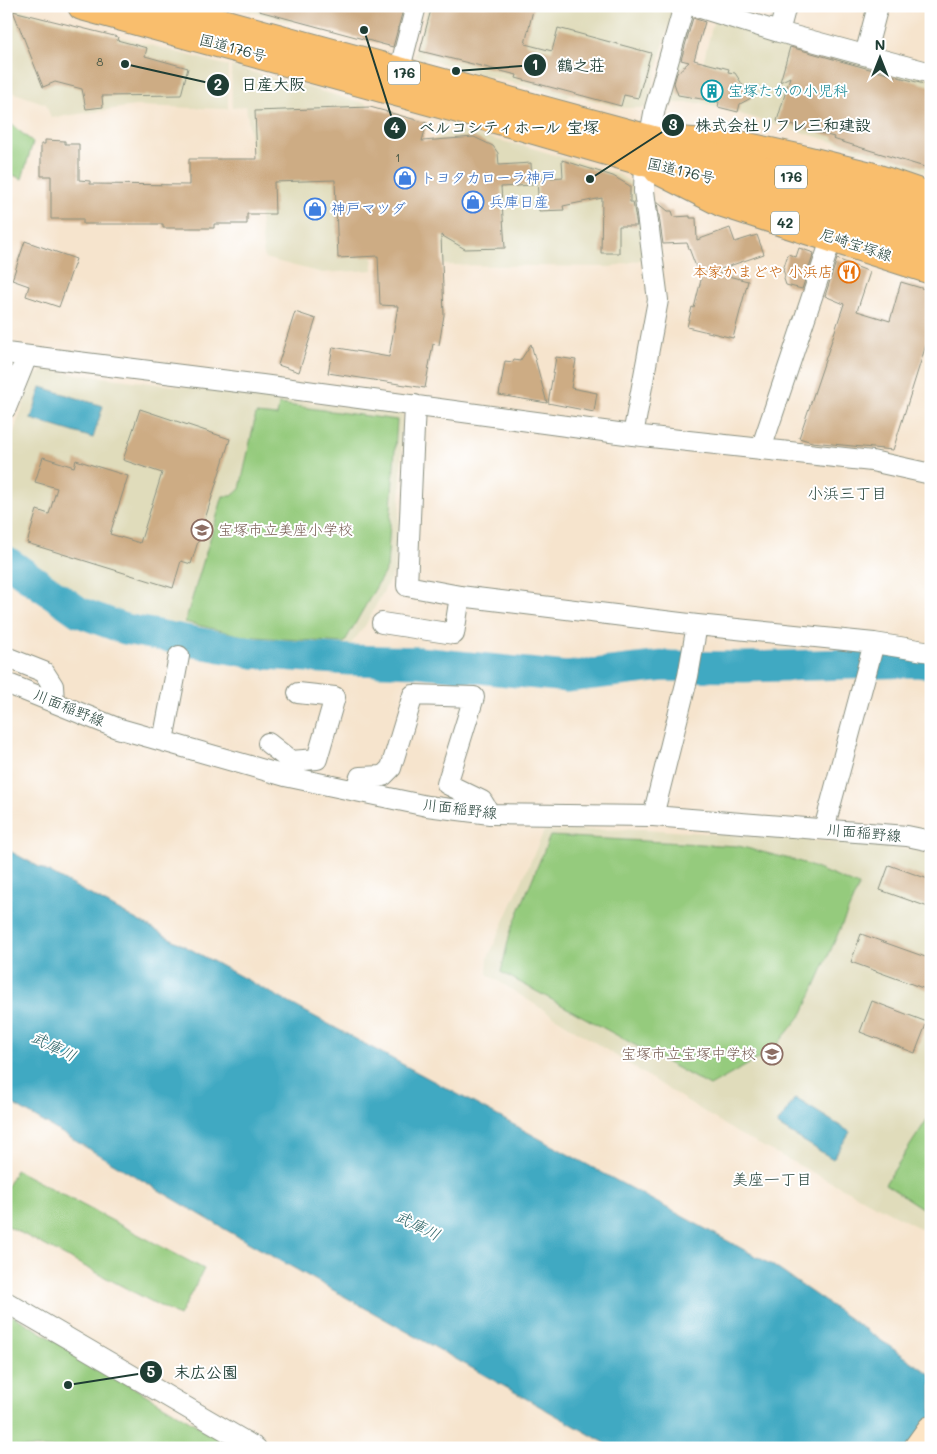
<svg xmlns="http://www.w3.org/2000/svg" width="937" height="1454" font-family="Mali,'Klee One',sans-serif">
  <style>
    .built { fill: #e0dcbb }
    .green { fill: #95cb7d; stroke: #5a8458 }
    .water { fill: #41a9c2; stroke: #30737b }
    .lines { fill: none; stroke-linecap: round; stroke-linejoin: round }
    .river { stroke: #41a9c2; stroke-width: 31 }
    .building { fill: #cdac84 }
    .street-casing { stroke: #8a9080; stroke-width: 22 }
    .secondary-casing { stroke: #8a9080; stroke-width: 30 }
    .primary-casing { stroke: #8a9080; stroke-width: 30 }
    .highway-casing { stroke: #8a9080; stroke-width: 30 }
    .street { stroke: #fff; stroke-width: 20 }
    .secondary { stroke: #fde5c5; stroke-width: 28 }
    .primary { stroke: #f9be6d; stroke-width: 28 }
    .highway { stroke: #f9be6d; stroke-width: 28 }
    .labels { text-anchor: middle; stroke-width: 4; stroke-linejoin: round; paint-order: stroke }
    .number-label { font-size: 12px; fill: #4a5948 }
    .shield { fill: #fff; stroke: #627771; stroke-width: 1 }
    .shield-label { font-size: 14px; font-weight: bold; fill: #1f3d34 }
    .street-label { font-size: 15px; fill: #1f3d34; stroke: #fff }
    .culture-label { font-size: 15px; fill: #0d838f; stroke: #fff; text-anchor: start }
    .shop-label { font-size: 15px; fill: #366cbe; stroke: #fff; text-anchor: start }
    .food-label { font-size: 15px; fill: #c56008; stroke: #fff; text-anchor: end }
    .education-label { font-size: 15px; fill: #785e54; stroke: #fff; text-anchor: start }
    .neighbourhood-label { font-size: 16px; fill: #1f3d34; stroke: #fff }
    .water-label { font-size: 16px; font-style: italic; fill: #2b6366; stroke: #fff }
    .leader { fill: none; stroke: #1f3d34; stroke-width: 2 }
    .callout-dot { fill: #1f3d34; stroke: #fff; stroke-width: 2 }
    .mark-label { font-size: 15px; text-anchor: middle; font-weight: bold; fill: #fff }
    .callout-label { font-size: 16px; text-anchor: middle; font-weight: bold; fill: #1f3d34; stroke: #fff; stroke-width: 4; stroke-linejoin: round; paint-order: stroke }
  </style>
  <rect width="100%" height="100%" fill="#fff"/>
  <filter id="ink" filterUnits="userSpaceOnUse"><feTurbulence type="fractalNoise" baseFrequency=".02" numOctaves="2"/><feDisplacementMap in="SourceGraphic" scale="10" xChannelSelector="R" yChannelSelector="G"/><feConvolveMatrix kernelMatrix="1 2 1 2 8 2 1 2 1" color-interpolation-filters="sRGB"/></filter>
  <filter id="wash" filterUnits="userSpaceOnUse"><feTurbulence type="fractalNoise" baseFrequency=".0096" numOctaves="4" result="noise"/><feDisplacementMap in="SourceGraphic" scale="20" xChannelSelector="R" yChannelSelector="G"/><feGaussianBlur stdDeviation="1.12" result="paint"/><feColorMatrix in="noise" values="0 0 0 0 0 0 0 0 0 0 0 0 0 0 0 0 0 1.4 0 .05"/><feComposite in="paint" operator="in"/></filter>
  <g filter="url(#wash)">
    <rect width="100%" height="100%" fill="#f6e4cd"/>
    <path class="built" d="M6,6L228,66V109L135,106L51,118L46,104L6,90Z
      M230,6H296L292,23Z
      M428,6H668L673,11L646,108H621L569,94L568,98L414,56Z
      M714,19L931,78V174L828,140L703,103H665L676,60L702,67Z
      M231,66L367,104L373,270L322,273L264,258L254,160L246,106L232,108Z
      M454,130L532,148L619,175L639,188L644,259L610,267L444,265L434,139Z
      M45,370L403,414L400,506L395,570L365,626L344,653L219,644L127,625L96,615L6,555V454L33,376Z
      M644,829L821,841L906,849L931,854V1234L739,1134L487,974L488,958L544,831Z"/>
    <path class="green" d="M6,123L12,125L33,142L22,179L6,172Z
      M279,404L397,420L387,568L344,643L243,636L185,622L223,496H232L240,489L256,414L277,416Z
      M550,836L738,846L798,861L859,886L803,1013L772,1051L710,1086L501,972L510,933Z
      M928,1118L931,1120V1214L885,1184Z
      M16,1170L204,1269L179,1316L6,1225V1188Z
      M6,1312L24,1322L235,1448H6Z"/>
    <path class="water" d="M41,387L103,406L93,438L31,419Z
      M6,849L772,1265L931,1375V1448H614L228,1231L6,1100Z
      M795,1098L850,1132L833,1159L777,1125Z"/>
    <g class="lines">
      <path class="river" d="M6,561L79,612L125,629L253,653L350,660L419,662L567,677L664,666L744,667L916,662L931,664"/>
    </g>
    <g id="blocks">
      <path class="building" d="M259,6H404L393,47L259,11Z
        M432,6H534L525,44L552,51L558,28L651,53L638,98L624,95L621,106L516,78L517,75L420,51Z
        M13,11L118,37L117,40L147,48L145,56L188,68L181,95L102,96L103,107L86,109L82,89L55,82L43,87Z
        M693,18L705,22L694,60L729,69L728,72L735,73L751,98L740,104L738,112L718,107L719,102L678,95L674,83L677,73L689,62L681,60Z
        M790,47L931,86V169L833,139L834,137L777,121L790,77L780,82Z
        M370,107L427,123L422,141L474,137L493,146L498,153L499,165L531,163L532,185L501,187L505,248L465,249L441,235L444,315L439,345L433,344L425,388L328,373L333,347L389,357L398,306L380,305L378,256L338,258L335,180L274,182L275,214H247V224H214V228H163V224H83V219H51V176H41V144H45V140L65,141V144H79V180L90,181V184L189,185V159H257L255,111Z
        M562,160L613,176L630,186V202H633L637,226H619V253H601L602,198L563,206L564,210L539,211L537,179L563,177Z
        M657,202L668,211H672L674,217L690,216V218H696L697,240L730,228L735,242L757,235L764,254L712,272L748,281L733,338L687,327L692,307L694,308L701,280L687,243L663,244Z
        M25,241L76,259L59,307L26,296L29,286L12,280Z
        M799,248L814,253L802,289L786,285L784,279L785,275L783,270L788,254L796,257Z
        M837,259L870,272L857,311L890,321L901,282L931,291V329L893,450L812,442L799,438L844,304L825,296Z
        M295,312L316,319L299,372L278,365Z
        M531,344L547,403L499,395L505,361L513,362L514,360L520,361Z
        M556,357L576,360L571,388L597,393L594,412L548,403Z
        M140,409L230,439L191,564L181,561L173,588L27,543L37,510L49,514L57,488L35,482L43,457L74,467L76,460L128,476L110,534L140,543L162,473L123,460Z
        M889,865L931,880V908L880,890Z
        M861,934L931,959V991L851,962Z
        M872,1001L927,1022L915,1053L860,1032Z"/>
    </g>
  </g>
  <g filter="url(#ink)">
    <use href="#blocks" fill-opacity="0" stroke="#8a9080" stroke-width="1"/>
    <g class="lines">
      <g class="street-casing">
        <path id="street" d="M694,6L779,32L931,73
          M779,32L786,6
          M865,55L878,6
          M399,72L416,6
          M6,353L262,385L633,435L872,461L931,474
          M415,405L407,586L460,596L697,625L874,643L824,829
          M6,408L27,356
          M633,435L658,300L644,191L645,162L655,108L684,6
          M761,449L832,237
          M382,623L454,634L460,596
          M874,643L931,652
          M6,657L44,672L53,686L54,702
          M6,683L117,728L285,776L427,806L490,814L653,816L907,836L931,841
          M163,741L179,656
          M268,743L291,761L317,759L335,697L298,693
          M355,791L360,777L383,776L391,768L413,695L474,697L447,784L482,801L490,814
          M653,816L688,676L697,625
          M6,1302L256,1448"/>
      </g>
      <g class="secondary-casing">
        <path id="secondary" d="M918,1448L931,1430"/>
      </g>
      <g class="primary-casing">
        <path id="primary" d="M678,141L739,145L797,158L867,175L931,197
          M658,170L723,203L931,270"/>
      </g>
      <g class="highway-casing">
        <path id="highway" d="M82,6L517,125L645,162L726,181L822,209L884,230L931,249
          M160,6L649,139L731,162L828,187L931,224"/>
      </g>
      <use href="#street" class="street"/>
      <use href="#secondary" class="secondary"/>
      <use href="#primary" class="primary"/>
      <use href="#highway" class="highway"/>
    </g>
  </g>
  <defs>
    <g id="building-ring" transform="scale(1.125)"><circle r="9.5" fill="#fff" stroke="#0f9aa8" stroke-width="1.5"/><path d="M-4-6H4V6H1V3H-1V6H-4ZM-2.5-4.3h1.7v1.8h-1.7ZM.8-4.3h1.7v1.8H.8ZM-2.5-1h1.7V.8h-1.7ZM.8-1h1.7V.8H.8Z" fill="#0f9aa8"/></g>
    <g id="shop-ring" transform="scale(1.125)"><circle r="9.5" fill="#fff" stroke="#3f7fe0" stroke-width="1.5"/><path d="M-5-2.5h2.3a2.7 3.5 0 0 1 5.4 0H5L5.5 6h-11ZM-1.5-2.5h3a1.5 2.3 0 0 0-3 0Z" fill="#3f7fe0"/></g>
    <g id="restaurant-ring" transform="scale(1.125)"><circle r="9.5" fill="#fff" stroke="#e8710a" stroke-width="1.5"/><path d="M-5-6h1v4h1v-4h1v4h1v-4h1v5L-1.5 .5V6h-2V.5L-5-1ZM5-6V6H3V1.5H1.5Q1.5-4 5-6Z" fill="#e8710a"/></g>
    <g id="school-ring" transform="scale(1.125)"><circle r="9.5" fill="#fff" stroke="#8d6e63" stroke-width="1.5"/><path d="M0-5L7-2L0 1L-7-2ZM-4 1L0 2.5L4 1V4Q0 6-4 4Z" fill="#8d6e63"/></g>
  </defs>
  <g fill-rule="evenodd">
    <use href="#building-ring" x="712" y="91"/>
    <use href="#shop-ring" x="405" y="178"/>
    <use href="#shop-ring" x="473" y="202"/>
    <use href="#shop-ring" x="315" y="209"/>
    <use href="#restaurant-ring" x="849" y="272"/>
    <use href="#school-ring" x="202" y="530"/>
    <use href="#school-ring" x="772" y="1054"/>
  </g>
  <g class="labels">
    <g class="number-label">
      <text x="100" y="66">8</text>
      <text x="398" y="162">1</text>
    </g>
    <g class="shield">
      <rect x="388" y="61.5" width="32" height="23" rx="4"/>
      <rect x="775" y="165.5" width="32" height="23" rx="4"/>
      <rect x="771" y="211.5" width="28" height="23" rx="4"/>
    </g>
    <g class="shield-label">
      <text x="404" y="78">176</text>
      <text x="791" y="182">176</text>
      <text x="785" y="228">42</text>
    </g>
    <g class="street-label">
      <text transform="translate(233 48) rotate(15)" y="5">国道176号</text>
      <text transform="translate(681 171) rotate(13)" y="5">国道176号</text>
      <text transform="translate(856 245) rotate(18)" y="5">尼崎宝塚線</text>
      <text transform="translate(69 708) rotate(22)" y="5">川面稲野線</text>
      <text transform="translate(460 809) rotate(7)" y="5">川面稲野線</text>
      <text transform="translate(864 833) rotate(5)" y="5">川面稲野線</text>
    </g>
    <g class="culture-label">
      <text x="728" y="96">宝塚たかの小児科</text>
    </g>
    <g class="shop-label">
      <text x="421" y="183">トヨタカローラ神戸</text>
      <text x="489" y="207">兵庫日産</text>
      <text x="331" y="214">神戸マツダ</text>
    </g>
    <g class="food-label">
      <text x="833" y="277">本家かまどや 小浜店</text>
    </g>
    <g class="education-label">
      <text x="218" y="535">宝塚市立美座小学校</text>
      <text x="756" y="1059" text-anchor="end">宝塚市立宝塚中学校</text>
    </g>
    <g class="neighbourhood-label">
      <text x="847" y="499">小浜三丁目</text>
      <text x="772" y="1185">美座一丁目</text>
    </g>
    <g class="water-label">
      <text transform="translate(54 1046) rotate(26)" y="6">武庫川</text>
      <text transform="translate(418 1225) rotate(26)" y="6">武庫川</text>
    </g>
  </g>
  <path class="leader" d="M456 71L535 65M125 64L218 85M590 179L673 125M364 30L395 128M68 1385L151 1372"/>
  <g class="callout-dot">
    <circle cx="456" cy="71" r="5"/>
    <circle cx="125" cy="64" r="5"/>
    <circle cx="590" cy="179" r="5"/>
    <circle cx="364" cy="30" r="5"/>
    <circle cx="68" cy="1385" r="5"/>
    <circle cx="535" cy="65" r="12"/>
    <circle cx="218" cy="85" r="12"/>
    <circle cx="673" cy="125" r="12"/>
    <circle cx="395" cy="128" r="12"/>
    <circle cx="151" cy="1372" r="12"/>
  </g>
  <g class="mark-label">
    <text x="535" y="70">1</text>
    <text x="218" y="90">2</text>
    <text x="673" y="130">3</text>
    <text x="395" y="133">4</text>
    <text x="151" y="1377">5</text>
  </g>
  <g class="callout-label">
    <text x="581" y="71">鶴之荘</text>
    <text x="273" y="90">日産大阪</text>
    <text x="783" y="131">株式会社リフレ三和建設</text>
    <text x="509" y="133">ベルコシティホール 宝塚</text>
    <text x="206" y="1378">末広公園</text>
  </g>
  <rect width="937" height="1454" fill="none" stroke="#fff" stroke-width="25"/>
  <g transform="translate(880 58)" stroke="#ffffff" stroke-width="4" paint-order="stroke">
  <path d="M0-4L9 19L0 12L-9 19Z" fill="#1f3d34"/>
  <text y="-8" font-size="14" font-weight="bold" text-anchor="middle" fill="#1f3d34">N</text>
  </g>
</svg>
